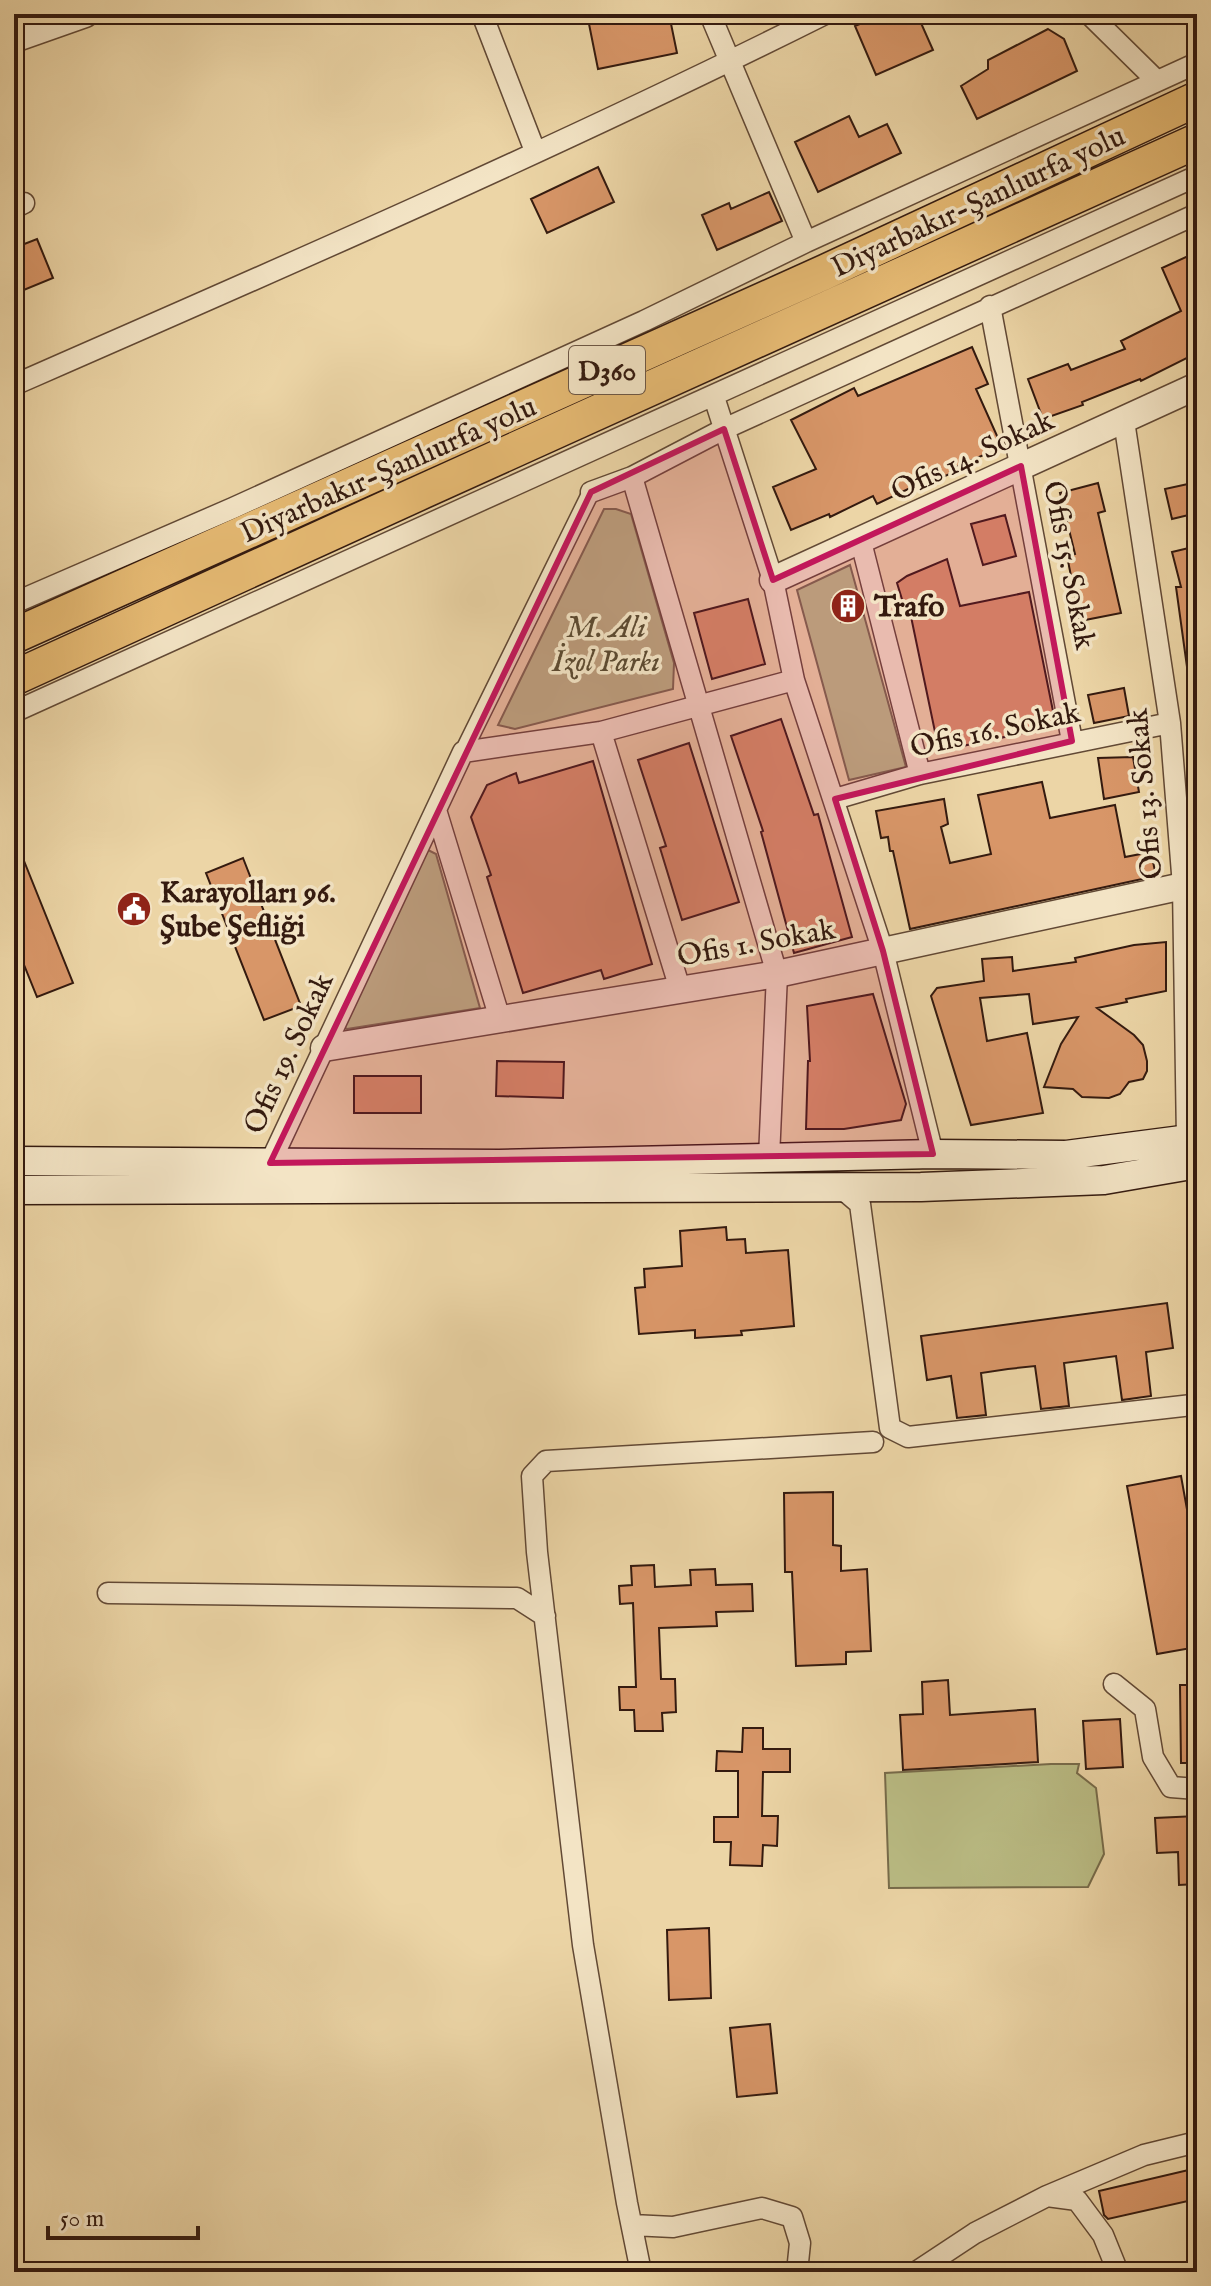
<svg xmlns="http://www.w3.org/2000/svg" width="1211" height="2286" font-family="'IM FELL English',serif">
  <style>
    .green { fill: #babc84; stroke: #776b4a; stroke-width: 2 }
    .building { fill: #d89668; stroke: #341a0f; stroke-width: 2 }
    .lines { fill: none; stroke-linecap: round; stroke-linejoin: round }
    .pedestrian-casing { stroke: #624935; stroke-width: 19 }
    .minor-casing { stroke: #624935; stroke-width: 23 }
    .tertiary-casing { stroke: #624935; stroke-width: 29 }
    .secondary-casing { stroke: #341a0f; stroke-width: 31 }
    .trunk-casing { stroke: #341a0f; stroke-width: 37 }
    .pedestrian { stroke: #f3e4c5; stroke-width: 16 }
    .minor { stroke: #f3e4c5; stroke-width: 20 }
    .tertiary { stroke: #f3e4c5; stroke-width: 26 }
    .secondary { stroke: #f3e4c5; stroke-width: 28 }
    .trunk { stroke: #e6ba73; stroke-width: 34 }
    .marked { fill: #c2185b; fill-opacity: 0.2; stroke: #c2185b; stroke-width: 6; stroke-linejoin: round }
    .labels { text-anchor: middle; stroke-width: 7; stroke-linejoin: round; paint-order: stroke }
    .shield { fill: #f3e4c5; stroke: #6d5746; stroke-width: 2 }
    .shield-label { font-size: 28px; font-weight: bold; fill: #341a0f }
    .street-label { font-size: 30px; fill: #341a0f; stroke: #f3e4c5 }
    .poi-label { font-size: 30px; font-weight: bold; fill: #341a0f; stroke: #f3e4c5; text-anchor: start }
    .park-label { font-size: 30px; font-style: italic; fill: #5c4b32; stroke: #f3e4c5 }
  </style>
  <rect width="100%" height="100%" fill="#ecd5a6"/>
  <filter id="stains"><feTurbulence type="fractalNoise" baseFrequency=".0025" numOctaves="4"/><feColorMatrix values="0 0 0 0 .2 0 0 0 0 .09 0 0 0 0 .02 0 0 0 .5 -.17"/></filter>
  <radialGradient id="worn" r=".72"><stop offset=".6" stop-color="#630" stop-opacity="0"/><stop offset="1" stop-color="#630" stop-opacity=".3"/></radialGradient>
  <path class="green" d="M604,509H616L631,514L674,663L673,689L515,729L498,725Z
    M850,565L906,767L849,780L797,590Z
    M424,848L436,854L480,1008L347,1029L340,1026Z
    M1051,1764H1079L1077,1773L1096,1788L1104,1854L1088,1887L889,1888L885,1773Z"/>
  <path class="building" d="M587,14H669L677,53L598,69Z
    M883,14H917L933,50L876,75L855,26Z
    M1048,29L1064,39L1077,71L977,119L961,86L988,69V60Z
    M849,116L859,137L887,124L901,153L818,192L795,142Z
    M598,167L614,202L547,233L531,199Z
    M769,192L782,221L717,250L702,215L729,203L731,209Z
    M37,239L53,278L14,294V248Z
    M1197,252V353L1141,381L1140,379L1082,402L1083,405L1043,419L1028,379L1068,364L1071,370L1125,349L1121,341L1181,311L1162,268Z
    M972,347L988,384L976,389L1002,447L956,467L957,471L926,484L925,481L877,504L873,496L830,517L829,514L791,530L773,487L816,469L791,420L854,388L858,396Z
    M1197,482V513L1172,519L1165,489Z
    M1098,483L1105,511L1098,513L1121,613L1080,621L1067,556L1075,554L1060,493Z
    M1005,515L1016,556L983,565L971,524Z
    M1197,546V666L1187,667L1176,587H1181L1172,552Z
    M947,559L960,606L1029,592L1056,726L939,751L909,607L905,609L897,583L907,576Z
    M856,591L863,615L841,622L833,598Z
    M748,599L765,664L712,679L694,613Z
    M1124,688L1129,716L1094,723L1088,695Z
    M781,719L814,815L818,814L852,937L794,953L761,832L763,831L731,736Z
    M689,743L739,902L682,920L660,848L666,846L638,760Z
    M1133,757L1139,792L1104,799L1098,758Z
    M593,761L652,964L604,979L601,970L523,993L487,877L491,875L471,817L487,785L516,773L519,783Z
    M1042,782L1050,818L1115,805L1125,857L1151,852L1156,876L910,929L893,851H890L888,837L881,838L876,811L944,799L948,824L941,827L950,863L991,854L978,795Z
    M14,836L73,983L37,997L14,940Z
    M243,858L301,1006L264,1020L206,873Z
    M1166,942V991L1126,999L1127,1002L1097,1008L1134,1035L1143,1045L1147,1061V1071L1143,1079L1129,1082L1120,1094L1109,1098L1082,1097L1073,1089L1044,1087L1061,1044L1078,1017L1033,1024L1029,994L980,998L987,1041L1027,1033L1043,1113L971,1125L931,996L937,988L984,981L982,959L1012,957L1013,971L1076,962L1075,958L1134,945Z
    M873,994L906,1104L901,1120L844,1129H806L808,1061H810L807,1006Z
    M497,1061L564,1062L563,1098L496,1096Z
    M354,1076H421V1113H354Z
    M726,1227L727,1240L745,1239L746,1253L788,1250L794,1326L741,1331L742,1335L695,1338V1330L639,1334L635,1288L645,1287L644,1269L682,1266L680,1231Z
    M1167,1303L1173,1348L1146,1352L1151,1396L1122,1400L1116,1356L1064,1363L1069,1406L1041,1409L1035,1366L1008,1369L981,1373L986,1415L957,1418L951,1376L927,1380L921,1336Z
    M1181,1476L1197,1565V1647L1157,1654L1127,1486Z
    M833,1492V1545L841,1546V1571L867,1569L871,1651L846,1652V1664L796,1666L792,1572H785L784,1493Z
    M654,1565L655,1587L691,1585L690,1570L715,1569L716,1585L752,1584L753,1611L716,1612L717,1626L659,1628L661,1679H675L676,1712L662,1713L663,1731H635L634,1710H620L619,1687H636L633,1603L620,1604L619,1586L632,1585L631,1566Z
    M948,1680L950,1715L1035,1709L1038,1762L903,1770L900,1715L923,1714L922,1682Z
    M1180,1685H1197V1763H1181Z
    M1120,1719L1123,1767L1086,1769L1083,1721Z
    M743,1728H763V1749H790V1772H763L762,1816H778L777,1846L763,1845L762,1866L730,1865L731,1842H714V1817H738V1771H716L717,1751L742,1752Z
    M1197,1816V1884L1179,1885L1178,1852L1157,1853L1155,1818Z
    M709,1928L711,1998L669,2000L667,1930Z
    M770,2024L777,2093L737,2097L730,2028Z
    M1197,2168V2199L1108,2219L1104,2215L1099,2191Z"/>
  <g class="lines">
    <g class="pedestrian-casing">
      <path id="pedestrian" d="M463,752L591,492"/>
    </g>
    <g class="minor-casing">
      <path id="minor" d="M482,14L535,151
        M710,14L806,242
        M1089,14L1157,81
        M14,208L24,203
        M990,306L1072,741
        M14,385C286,266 559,147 825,14
        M714,397L773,580L794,680L883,951L933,1154
        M1124,421L1170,723L1183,886L1187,1139L1190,1153
        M632,477L777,974L769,1158
        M591,492L632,477L724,429L1197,214
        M861,542L920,774
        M14,603L233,508L644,321L806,242L1197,63
        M14,712L1197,176
        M601,732L680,989
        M835,799L920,774L1170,723
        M436,810L500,1019
        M270,1163L463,752L601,732L794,680
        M840,1187L860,1204L890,1428L908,1437L1192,1405L1197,1409
        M108,1593L517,1598L545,1616
        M1114,1684L1145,1709L1153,1757L1171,1787L1197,1789
        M1047,2196L1144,2155L1197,2142
        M632,2225L673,2227L762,2208L792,2217L800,2243L797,2272
        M641,2272L627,2203L583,1945L537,1552L532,1476L546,1461L873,1442
        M916,2272L975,2233L1047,2196L1077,2200L1103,2235L1118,2272"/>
    </g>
    <g class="tertiary-casing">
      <path id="tertiary" d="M14,39L85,14
        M773,580L1197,386
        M324,1048L777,974L1197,883"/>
    </g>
    <g class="secondary-casing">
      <path id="secondary" d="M14,1161L499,1164L933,1154L1066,1155L1197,1138
        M14,1190L921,1187L1104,1180L1197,1164"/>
    </g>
    <g class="trunk-casing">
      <path id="trunk" d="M14,636L825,272L1197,99
        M14,678C407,496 803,322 1197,141"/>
    </g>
    <use href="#pedestrian" class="pedestrian"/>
    <use href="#minor" class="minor"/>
    <use href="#tertiary" class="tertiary"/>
    <use href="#secondary" class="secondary"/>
    <use href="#trunk" class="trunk"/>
  </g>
  <path class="marked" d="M724,429L773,580L1021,466L1072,741L835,799L883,951L933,1154L270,1163L591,492Z"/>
  <defs>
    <g id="building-disc" transform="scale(1.8)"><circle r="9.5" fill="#8f2418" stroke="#f3e4c5"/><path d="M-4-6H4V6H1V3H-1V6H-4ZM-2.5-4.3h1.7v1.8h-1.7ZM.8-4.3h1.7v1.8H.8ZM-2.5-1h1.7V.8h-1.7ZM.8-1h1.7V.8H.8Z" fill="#fff"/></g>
    <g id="civic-disc" transform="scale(1.8)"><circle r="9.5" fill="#8f2418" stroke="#f3e4c5"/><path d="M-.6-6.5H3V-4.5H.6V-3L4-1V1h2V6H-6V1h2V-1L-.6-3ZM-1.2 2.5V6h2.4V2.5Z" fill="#fff"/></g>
  </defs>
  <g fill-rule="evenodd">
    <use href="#building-disc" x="848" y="606"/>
    <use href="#civic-disc" x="134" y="909"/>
  </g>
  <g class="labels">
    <rect class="shield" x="569" y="346" width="76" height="48" rx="6"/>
    <g class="shield-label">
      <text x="607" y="380">D360</text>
    </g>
    <g class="street-label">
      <text transform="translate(978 201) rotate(-25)" y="10">Diyarbakır-Şanlıurfa yolu</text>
      <text transform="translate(972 455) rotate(-25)" y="10">Ofis 14. Sokak</text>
      <text transform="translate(388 469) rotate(-24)" y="10">Diyarbakır-Şanlıurfa yolu</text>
      <text transform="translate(1070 565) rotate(79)" y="10">Ofis 15. Sokak</text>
      <text transform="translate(995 729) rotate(-12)" y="10">Ofis 16. Sokak</text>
      <text transform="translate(1144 794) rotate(-95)" y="10">Ofis 13. Sokak</text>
      <text transform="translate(756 942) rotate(-10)" y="10">Ofis 1. Sokak</text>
      <text transform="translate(288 1053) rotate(-65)" y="10">Ofis 19. Sokak</text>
    </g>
    <g class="poi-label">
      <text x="874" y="616">Trafo</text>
      <text x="160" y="902">Karayolları 96.<tspan x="160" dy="34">Şube Şefliği</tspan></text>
    </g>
    <g class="park-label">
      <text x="606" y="637">M. Ali<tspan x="606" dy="34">İzol Parkı</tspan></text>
    </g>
  </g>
  <rect width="1211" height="2286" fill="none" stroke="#ecd5a6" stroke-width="48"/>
  <rect x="16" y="16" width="1179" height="2254" fill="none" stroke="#341a0f" stroke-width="4"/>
  <rect x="24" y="24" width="1163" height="2238" fill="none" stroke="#341a0f" stroke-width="2"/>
  <path d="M48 2226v12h150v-12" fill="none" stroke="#341a0f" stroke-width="4"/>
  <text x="60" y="2226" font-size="24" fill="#341a0f" stroke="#f3e4c5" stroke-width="6" paint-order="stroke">50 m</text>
  <rect width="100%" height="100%" filter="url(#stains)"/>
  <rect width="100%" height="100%" fill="url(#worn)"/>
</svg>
